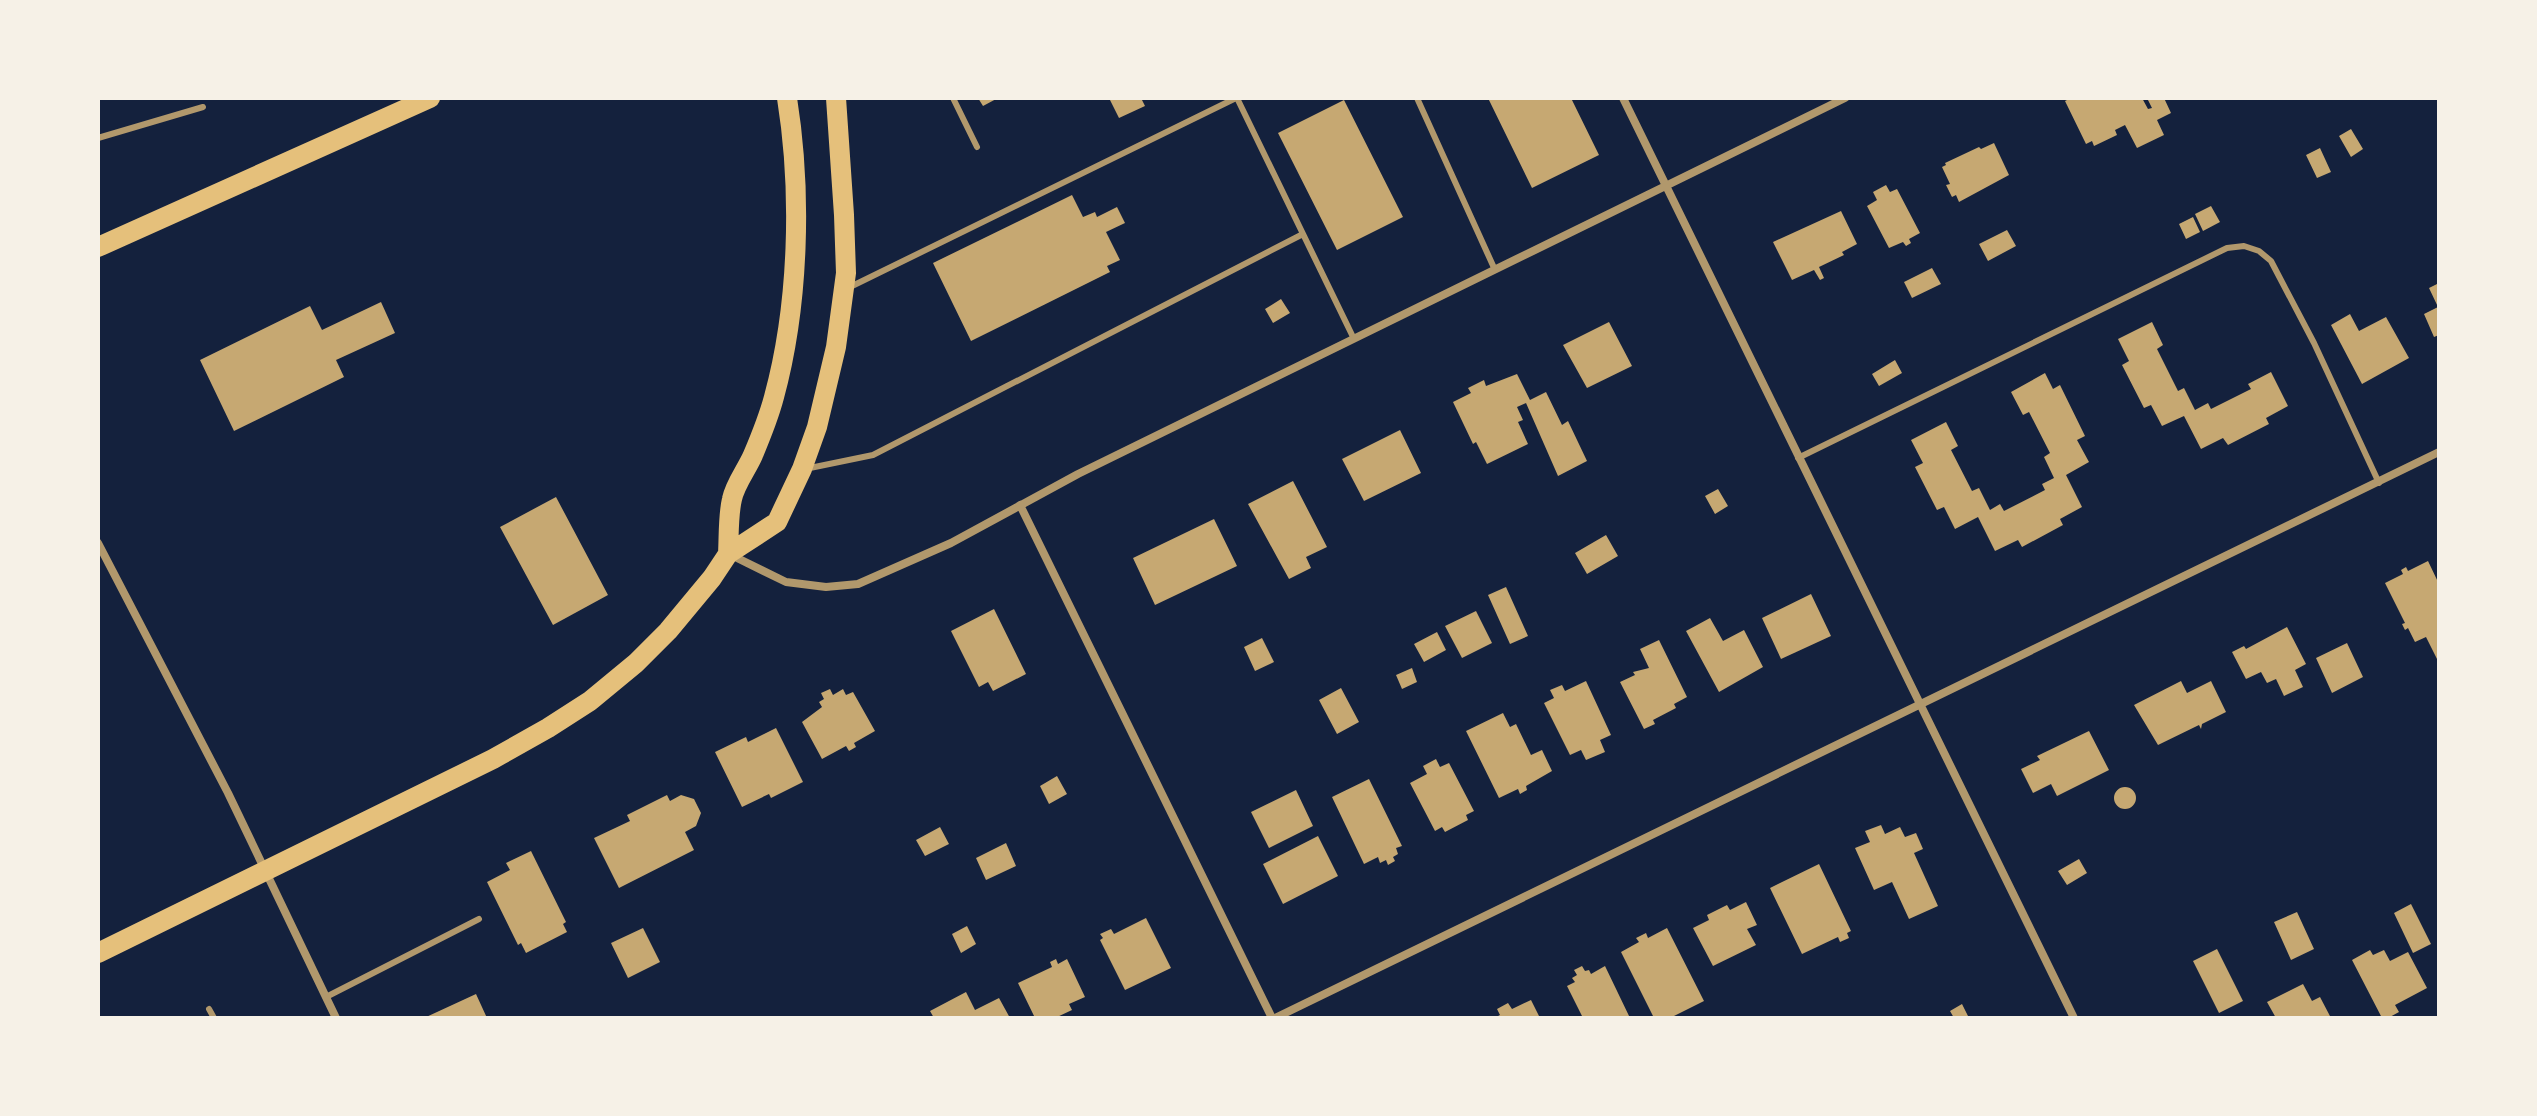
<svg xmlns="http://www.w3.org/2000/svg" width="2537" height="1116" font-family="Lora,serif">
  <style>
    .building { fill: #c6a872 }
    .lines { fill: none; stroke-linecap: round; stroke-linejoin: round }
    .service { stroke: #b1986c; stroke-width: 6 }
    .minor { stroke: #b1986c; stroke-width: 8 }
    .primary { stroke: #e5c07b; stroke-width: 20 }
  </style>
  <rect width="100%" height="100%" fill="#14213d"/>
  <path class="building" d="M978,98H998L983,106Z
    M1109,98H1141L1145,106L1119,118Z
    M1488,98H1571L1599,155L1532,188Z
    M2071,98H2142L2148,109L2152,108L2147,98H2164L2171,113L2157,120L2164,135L2137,148L2125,125L2115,130L2117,135L2094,146L2092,141L2086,144L2065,101Z
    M1344,100L1403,217L1337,250L1278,133Z
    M2351,129L2363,149L2351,157L2339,136Z
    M1994,143L2009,175L1959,202L1956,195L1952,197L1946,185L1950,184L1942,167L1946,165L1945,163L1979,147L1981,149Z
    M2320,148L2331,172L2317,178L2306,155Z
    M1886,185L1890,192L1897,189L1920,233L1909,239L1911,243L1906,246L1903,242L1889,248L1867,206L1877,200L1873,192Z
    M1072,195L1083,217L1095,212L1097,217L1117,207L1125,223L1106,232L1120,260L1107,266L1110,272L971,341L933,263Z
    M2211,206L2220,222L2203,231L2195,214Z
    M1841,211L1857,244L1842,252L1844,255L1819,267L1824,278L1820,280L1814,270L1792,280L1773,242Z
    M2193,217L2200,232L2186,239L2179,224Z
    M2007,230L2016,246L1988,261L1979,244Z
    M1932,268L1941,284L1912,298L1904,282Z
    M2439,283V335L2434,337L2424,314L2438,307L2429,288Z
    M1281,299L1290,313L1273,323L1265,309Z
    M381,302L395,333L336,360L344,377L234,431L200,360L310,306L322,330Z
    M2350,314L2359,331L2386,317L2409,358L2362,384L2331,325Z
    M1609,322L1632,366L1587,388L1563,345Z
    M2152,322L2163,345L2157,349L2178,391L2184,388L2195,410L2208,403L2211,409L2251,389L2248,384L2271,372L2288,406L2266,418L2269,424L2228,445L2223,438L2201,449L2184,416L2162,426L2151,405L2144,408L2122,365L2129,361L2118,339Z
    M1895,360L1902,373L1879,386L1872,374Z
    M2045,373L2053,389L2060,385L2085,436L2077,440L2089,462L2066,475L2082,507L2060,519L2063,525L2022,547L2018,540L1995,551L1978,517L1955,529L1944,507L1937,510L1915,467L1923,463L1911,440L1946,422L1958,446L1951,450L1972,491L1979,488L1990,510L2000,504L2004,511L2045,490L2042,484L2054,478L2044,457L2050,453L2029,412L2023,415L2011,392Z
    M1517,374L1530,400L1546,392L1562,425L1568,421L1587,461L1558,476L1526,403L1517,407L1523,420L1518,422L1528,444L1487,464L1476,442L1473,444L1453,402L1471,393L1468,388L1484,380L1486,386Z
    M1400,430L1421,473L1364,501L1342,459Z
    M1293,481L1327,547L1306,557L1311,568L1289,579L1248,504Z
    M1718,489L1728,506L1715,514L1705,496Z
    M556,497L608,595L553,625L500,527Z
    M1214,519L1237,566L1155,605L1133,558Z
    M1606,535L1618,556L1587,574L1575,553Z
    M2428,561L2439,584V663L2426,637L2415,642L2408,628L2405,630L2402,624L2405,623L2385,583L2403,574L2401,570L2406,567L2408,571Z
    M1506,587L1528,636L1510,644L1488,595Z
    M1811,594L1831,636L1781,659L1762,618Z
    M994,609L1026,674L993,691L988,682L979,687L951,631Z
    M1476,611L1492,643L1462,658L1445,626Z
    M1710,618L1723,641L1744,630L1763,667L1719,692L1686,631Z
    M2287,627L2306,664L2295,670L2303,687L2284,696L2276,679L2267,683L2261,672L2246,679L2232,652L2244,646L2246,649Z
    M1437,632L1446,650L1424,662L1414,644Z
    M1262,638L1274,662L1255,671L1244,647Z
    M1659,640L1687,697L1674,704L1676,708L1653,720L1655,724L1644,729L1620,682L1635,675L1633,672L1649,668L1640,649Z
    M2347,643L2363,677L2332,693L2316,658Z
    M1412,668L1417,682L1402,689L1396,675Z
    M1586,681L1611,735L1600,740L1605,752L1586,760L1581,750L1570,755L1544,703L1554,698L1550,690L1562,685L1565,691Z
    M2181,681L2187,693L2211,681L2226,712L2202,724L2201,729L2199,725L2158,745L2134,705Z
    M1341,688L1359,722L1337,734L1319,700Z
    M830,689L833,695L843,689L846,695L853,692L875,731L854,743L856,747L849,751L846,746L822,759L802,722L822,707L819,702L824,699L821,693Z
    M1503,713L1510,727L1516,724L1531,755L1542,750L1552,771L1526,786L1527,790L1520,794L1518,789L1499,798L1466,731Z
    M776,728L803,782L771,798L769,794L742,807L715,752L746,737L748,742Z
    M2089,731L2109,770L2057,796L2051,784L2033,793L2021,769L2040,760L2037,756Z
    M1436,759L1440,767L1449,763L1474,811L1466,815L1468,820L1445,832L1442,827L1435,831L1410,783L1427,774L1423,766Z
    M1057,776L1067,794L1049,804L1040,786Z
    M1369,779L1402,846L1396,848L1398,854L1393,857L1395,861L1388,865L1386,860L1380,863L1378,857L1364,864L1332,797Z
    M2114 798a11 11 0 1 1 22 0a11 11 0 1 1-22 0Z
    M1296,790L1313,826L1269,848L1251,812Z
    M667,795L670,801L681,795L694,799L701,813L696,826L685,832L694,850L619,888L594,838L630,821L627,815Z
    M1881,825L1885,834L1900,827L1905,837L1916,833L1923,849L1914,853L1938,906L1909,919L1892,882L1874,890L1855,848L1870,842L1865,831Z
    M940,827L949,844L925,856L916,840Z
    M1318,836L1338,876L1283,904L1263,864Z
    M1006,843L1016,866L986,880L976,858Z
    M531,851L566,922L563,924L567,932L526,953L521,943L518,945L487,882L510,870L506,863Z
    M2079,859L2087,873L2067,885L2058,871Z
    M1819,864L1851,931L1847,933L1849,938L1840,942L1838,937L1802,954L1770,888Z
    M1746,902L1757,925L1747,929L1756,945L1713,966L1693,928L1709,920L1707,915L1727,905L1730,910Z
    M2411,904L2431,944L2413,953L2394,913Z
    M2297,912L2314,949L2291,960L2274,922Z
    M1146,918L1171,968L1125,990L1100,940L1103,938L1100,934L1111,929L1114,934Z
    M967,926L976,944L961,953L952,934Z
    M643,928L660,962L628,978L611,943Z
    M1667,928L1704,1001L1670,1018H1654L1621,952L1639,942L1636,938L1646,933L1648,938Z
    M2217,949L2243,1001L2219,1013L2193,961Z
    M2370,950L2373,955L2384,950L2390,961L2408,952L2427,988L2395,1005L2399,1012L2388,1018H2382L2352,960Z
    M1056,959L1058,964L1067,959L1085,997L1069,1004L1072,1010L1055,1018H1035L1018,983L1052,967L1050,962Z
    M1582,966L1585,971L1589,970L1591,974L1605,966L1630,1018H1583L1567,986L1575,982L1572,978L1577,975L1574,970Z
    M2303,984L2312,1001L2320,997L2331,1018H2276L2267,1002Z
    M966,992L975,1010L999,998L1010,1018H934L930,1011Z
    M476,994L487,1018H424Z
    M1531,1000L1540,1018H1494L1500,1015L1497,1009L1508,1003L1512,1009Z
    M1962,1004L1969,1018H1954L1950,1011Z"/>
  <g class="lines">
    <path class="service" d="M953,98L977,147
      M1237,98L1354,339
      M1417,98L1495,270
      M98,138L203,107
      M848,288L1236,98
      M1798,458L2227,248L2244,246L2259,251L2271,261L2314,343L2379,483
      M805,469L873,455L1303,234
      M326,997L479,919
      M209,1009L214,1018"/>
    <path class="minor" d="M1623,98L2074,1018
      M1020,505L1272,1018
      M98,543L228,793L336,1018
      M729,554L786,582L826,587L858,584L951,543L1078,474L1845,98
      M1275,1018L2439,452"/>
    <path class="primary" d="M98,247L430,98
      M728,554C729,536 728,516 732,499C735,484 747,469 753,455C761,436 769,416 774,397C799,305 802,192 787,98
      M98,953L493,759L548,728L590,701L636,663L668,631L712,578L728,554L777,522L802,469L817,427L836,347L846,273L844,215L836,98"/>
  </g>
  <rect width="2537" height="1116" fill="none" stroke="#f6f1e7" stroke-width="200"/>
</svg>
